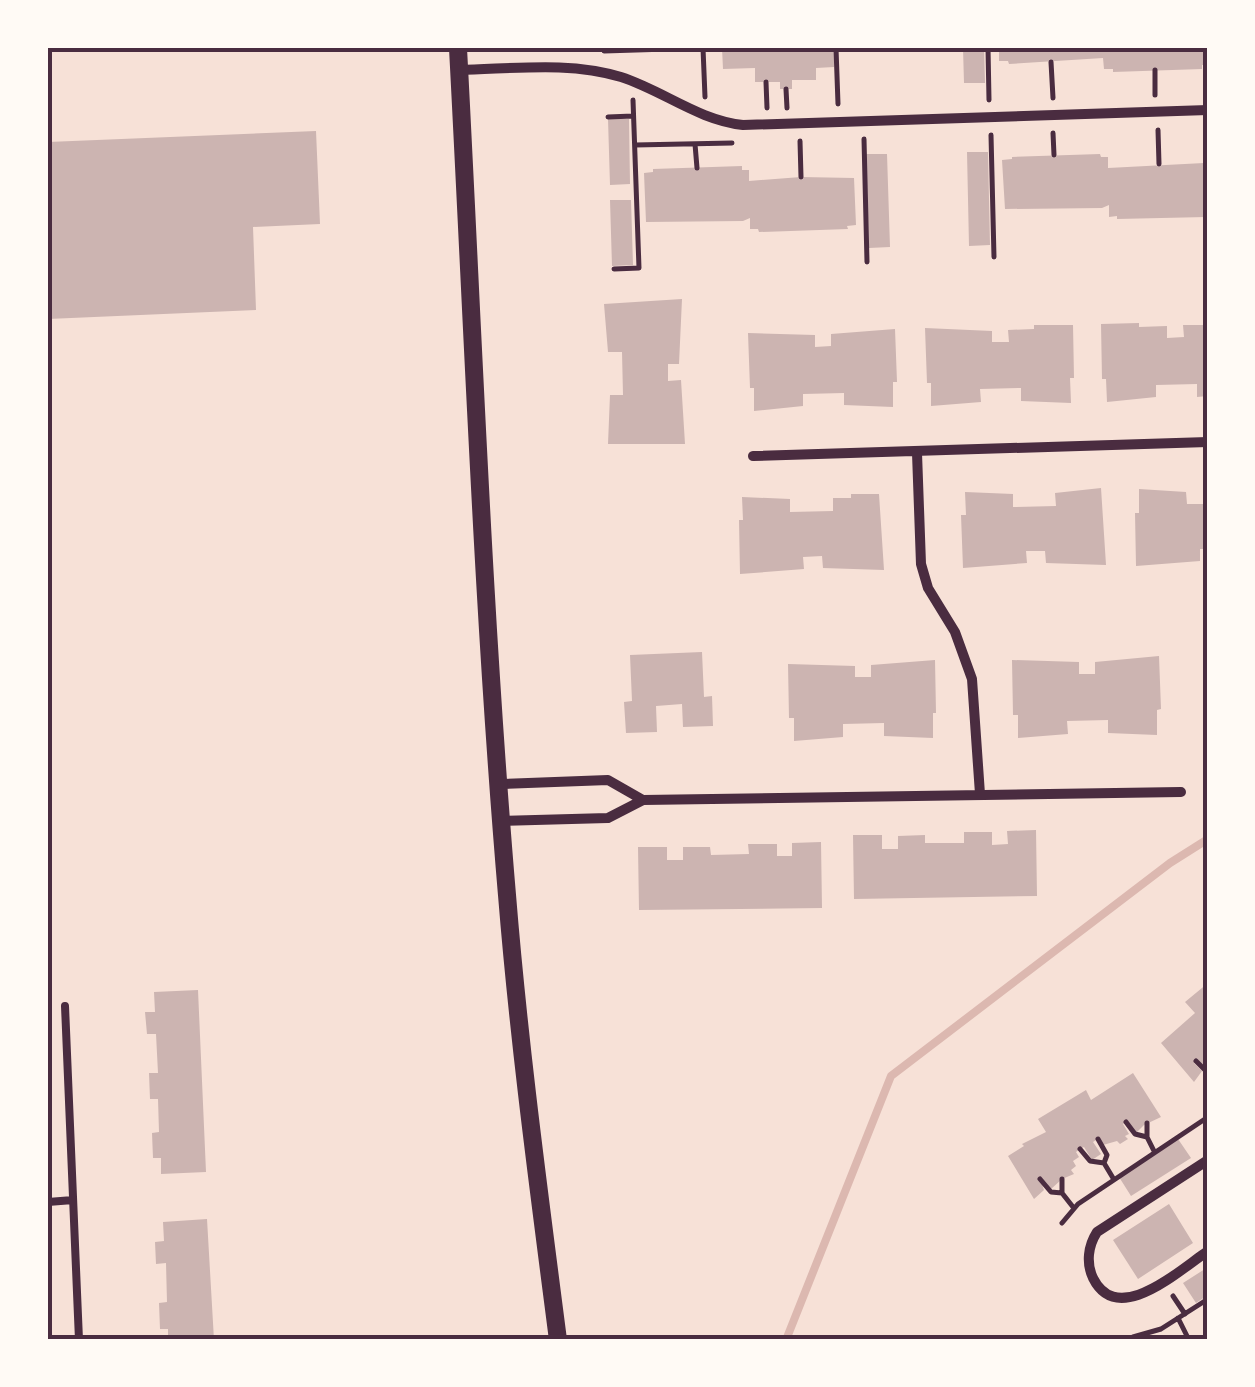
<svg xmlns="http://www.w3.org/2000/svg" width="1255" height="1387" font-family="'Exo 2',sans-serif">
  <style>
    .lines { fill: none; stroke-linecap: round; stroke-linejoin: round }
    .stream { stroke: #dcb8b0; stroke-width: 8 }
    .building { fill: #ccb4b1 }
    .path { stroke: #4a2c40; stroke-width: 5 }
    .service { stroke: #4a2c40; stroke-width: 8 }
    .minor { stroke: #4a2c40; stroke-width: 10 }
    .tertiary { stroke: #4a2c40; stroke-width: 18 }
    .neatline { fill: none; stroke: #4a2c40; stroke-width: 4 }
  </style>
  <rect width="100%" height="100%" fill="#f7e1d7"/>
  <g class="lines">
    <path class="stream" d="M786,1340L891,1076L1170,863L1208,839"/>
  </g>
  <path class="building" d="M722,48H834V67L816,68V80H792V89H780V82H755V68L723,69Z
    M963,48H984L985,83H964Z
    M999,48H1208V65H1202V69L1113,72V69H1104L1103,58L1009,64L1008,61H999Z
    M608,119H629L630,184L610,185Z
    M316,131L320,224L253,227L256,310L48,319V142Z
    M967,152H988L990,245L969,246Z
    M866,154H887L890,247L869,248Z
    M1100,154L1101,157H1108V168L1204,163L1208,165L1206,217L1117,219V216L1109,217V205L1102,208L1005,209L1002,160L1012,159V157Z
    M742,166V170H749V181L801,177L854,178L856,225L847,226L848,229L759,232L758,229H750V218L743,221L646,222L644,173L653,172V169Z
    M610,200H631L633,265L612,266Z
    M682,299L679,364H668V381L681,380L685,444H608L610,395H623L622,352H608L604,304Z
    M1139,323V327L1167,326V338L1184,337L1183,325H1208V396L1197,397V384L1156,385V397L1107,402L1106,379H1102L1101,324Z
    M1034,325H1073L1074,378H1070L1071,403L1021,401V388L980,389L981,402L931,406V383H927L925,328L992,331V342H1009L1008,330L1034,329Z
    M895,329L897,382H893V407L844,405V393L803,394V406L754,411V388H750L748,333L815,335V347L831,346V334Z
    M1101,488L1106,565L1046,563L1045,551H1026L1027,563L963,568L961,515H966L965,492L1013,494V507L1056,506L1055,493Z
    M1139,489L1186,492L1187,504H1208V549H1200V561L1136,566L1135,513H1139Z
    M851,494H879L884,570L823,568L822,556L803,557L804,569L740,574L739,520H743L742,497L790,499V512L833,511V498H851Z
    M702,652L704,697L712,696L713,726L683,727L682,704L656,706L657,732L626,733L624,702L632,701L630,655Z
    M1159,656L1161,709L1157,710V735L1108,733V720L1067,721L1068,734L1018,738V715H1013L1012,660L1079,662V674H1095V662Z
    M935,660L936,713H933V738L884,736V723L843,724V737L794,741V718H789L788,664L855,666V677H871V665Z
    M1036,830L1037,896L854,899L853,835H882V849H898V836L925,835V843H964V832H992V845L1008,844L1007,831Z
    M821,842L822,908L639,910L638,847H667V860H683V847H710L711,855L749,854L748,844H777V856H792V843Z
    M1208,983V1073L1197,1060L1194,1063L1202,1071L1194,1082L1161,1043L1195,1013L1185,1002Z
    M198,990L206,1172L161,1174V1158H153L152,1133L159,1132L158,1099H150L149,1073H158L156,1034H147L145,1012H155L154,992Z
    M1133,1073L1161,1117L1144,1125L1136,1133L1126,1122L1123,1124L1129,1134L1125,1136L1128,1139L1120,1144L1117,1141L1103,1145L1099,1138L1093,1142L1101,1154L1092,1160L1084,1147L1080,1149L1076,1152L1079,1157L1073,1161L1076,1166L1071,1170L1074,1174L1062,1179L1050,1190L1040,1179L1044,1190L1034,1199L1008,1156L1024,1146L1022,1144L1046,1132L1038,1119L1086,1090L1091,1100Z
    M1178,1139L1191,1158L1131,1196L1119,1177Z
    M1169,1204L1193,1243L1138,1279L1113,1240Z
    M207,1219L214,1340H168V1329H160L159,1303L167,1302L166,1263L156,1264L155,1242L164,1241L163,1222Z
    M1208,1267V1295L1196,1303L1183,1283Z"/>
  <g class="lines">
    <path class="path" d="M703,48L705,97
      M836,48L838,104
      M988,48L989,100
      M604,51L700,48
      M1051,62L1053,98
      M1155,70V95
      M766,82L767,108
      M786,89L787,108
      M608,117L633,116
      M1158,130L1159,164
      M1053,133L1054,155
      M991,135L994,257
      M864,139L867,262
      M800,141L801,177
      M695,144L697,168
      M635,145L732,143
      M614,269L639,268L633,100
      M1196,1061L1208,1073
      M1126,1122L1135,1134L1147,1137
      M1147,1123V1137L1154,1151
      M1098,1139L1107,1155L1104,1163
      M1080,1149L1090,1161L1104,1163L1113,1178
      M1040,1179L1051,1192L1062,1193
      M1062,1179V1193L1073,1207
      M1062,1223L1078,1204L1208,1117
      M1173,1296L1185,1314
      M1178,1318L1189,1340
      M1133,1337L1161,1329L1208,1299"/>
    <path class="service" d="M65,1006L79,1340
      M48,1202L73,1200"/>
    <path class="minor" d="M459,70C513,69 569,61 621,77C664,91 698,120 743,125L1208,110
      M917,453L921,564L928,588L955,632L972,679L980,794
      M753,456L1208,442
      M500,784L608,780L643,800L608,818L502,821
      M643,800L1181,792
      M1208,1160L1097,1232C1088,1246 1086,1263 1093,1278C1118,1328 1179,1270 1208,1251"/>
    <path class="tertiary" d="M458,48C473,330 483,613 507,895C519,1044 539,1192 558,1340"/>
  </g>
  <rect width="1255" height="1387" fill="none" stroke="#fffaf5" stroke-width="100"/>
  <rect x="50" y="50" width="1155" height="1287" class="neatline"/>
</svg>
